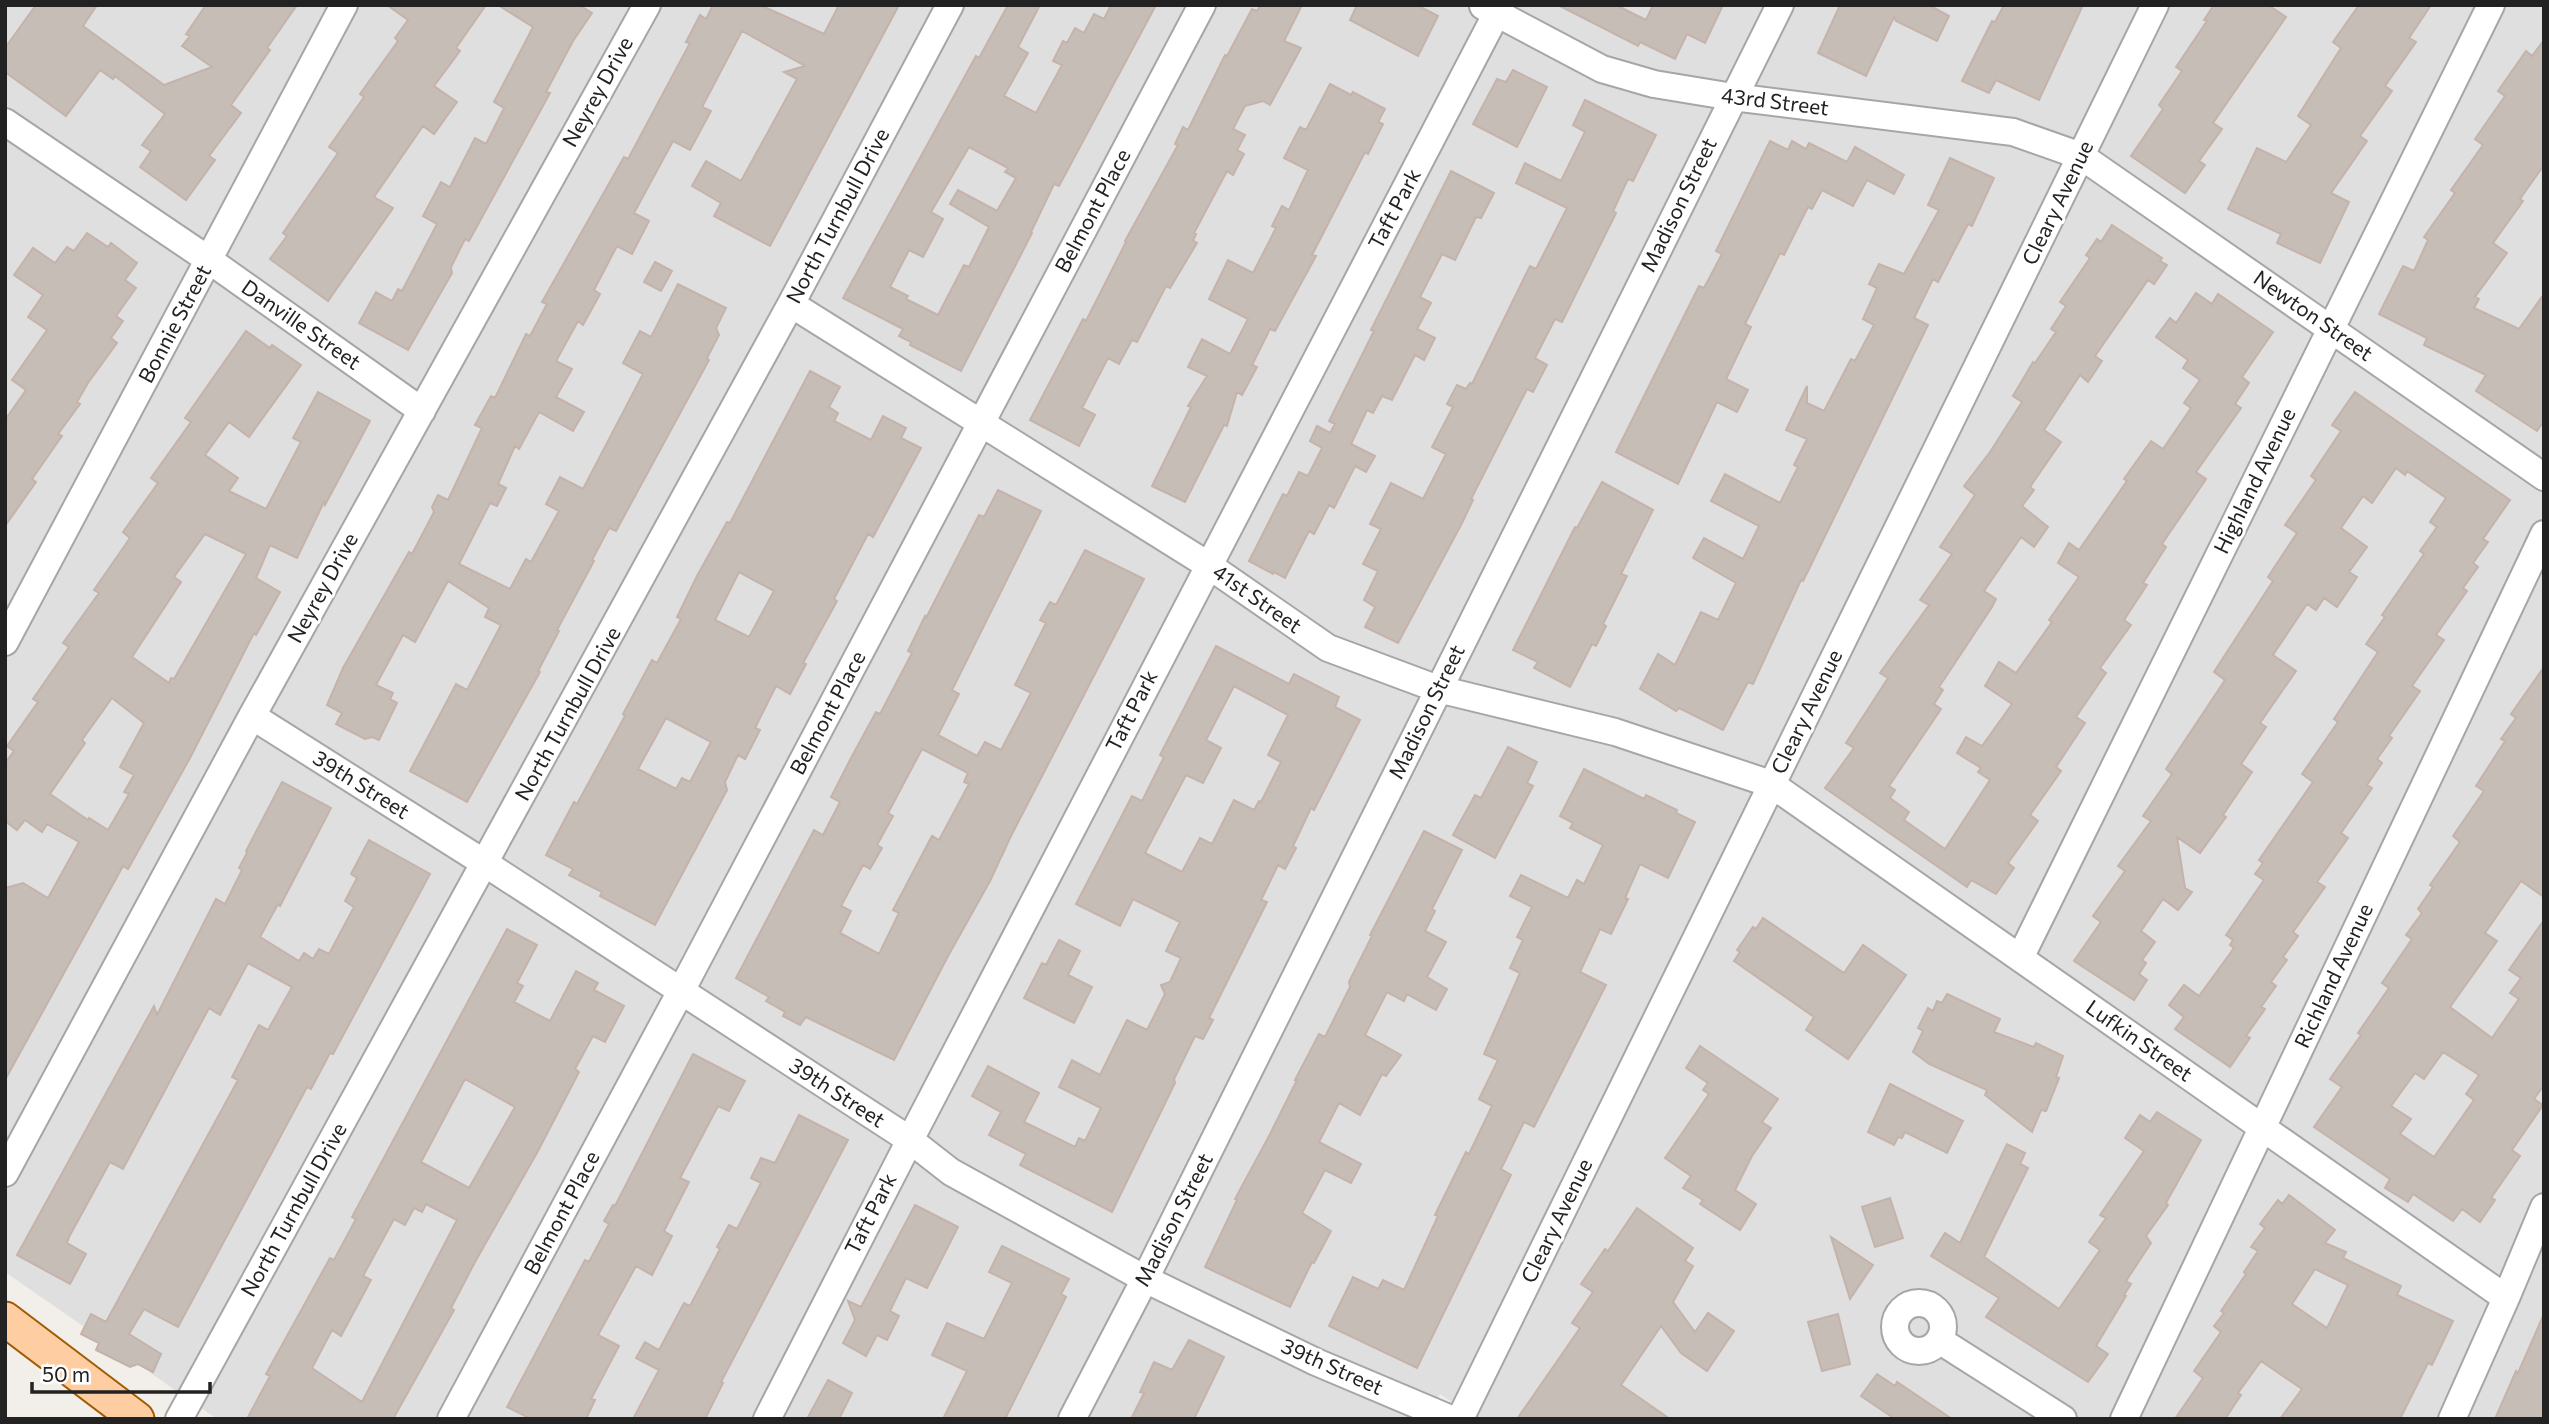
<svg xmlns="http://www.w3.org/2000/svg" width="2549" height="1424" font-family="Commissioner,sans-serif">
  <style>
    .residential { fill: #e0dfdf }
    .building { fill: #c7bdb7; stroke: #c4b3aa; stroke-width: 2; fill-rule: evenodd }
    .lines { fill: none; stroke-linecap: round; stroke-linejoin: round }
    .minor-casing { stroke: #a6a6a6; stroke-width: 30 }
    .major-casing { stroke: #a05b00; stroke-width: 37 }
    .minor { stroke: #fff; stroke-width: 26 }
    .major { stroke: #fecda2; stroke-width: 33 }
    .labels { text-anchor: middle; stroke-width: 6; stroke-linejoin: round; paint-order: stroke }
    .street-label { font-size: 21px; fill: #222; stroke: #fff }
  </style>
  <rect width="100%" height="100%" fill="#f2eee9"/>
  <path class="residential" d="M5,5H2544V1419H1476L1440,1394L1428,1419H217L5,1272Z"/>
  <path class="building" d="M36,5H97L83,26L164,85L212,67L182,46L190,36L186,34L206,5H297L267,48L270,50L231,105L241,113L209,156L215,160L186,200L140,167L151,151L142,145L165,114L115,76L113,79L100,70L66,116L5,72V48Z
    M387,5H486L456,48L460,51L434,86L457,102L434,134L423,126L374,197L393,208L328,301L270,259L287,236L283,233L338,153L329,147L364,97L360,94L398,41L395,38L408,20Z
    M498,5H579L592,13L573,41L546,92L550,93L469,241L465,239L451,267L452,273L408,350L359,323L376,292L392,301L398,289L402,291L437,224L423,216L441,182L450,187L475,138L486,144L504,108L494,102L533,27Z
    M713,5H760L824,34L839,5H899L770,246L714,216L721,203L692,186L706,161L741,181L797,79L784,72L805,66L742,31L702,107L711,111L690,150L673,141L634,213L649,221L632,254L617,246L594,290L600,294L583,325L578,321L556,361L572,369L556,397L584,412L573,431L539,412L519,449L515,446L498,484L506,488L497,506L490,503L459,564L510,589L526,559L531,562L559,511L546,504L560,477L583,489L643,374L623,363L640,331L651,337L678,284L726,308L716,328L719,335L707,358L709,360L616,531L609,528L592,560L594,561L557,630L559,631L538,671L540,672L467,802L410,771L456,684L467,690L501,625L485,617L489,608L448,581L415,642L403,635L376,685L393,693L390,699L397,703L379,740L372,737L365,739L336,724L342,713L327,705L343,668L409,552L412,554L434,512L432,507L438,495L448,500L482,428L475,425L491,396L495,398L526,334L530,336L547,304L542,302L624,157L628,159L690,43L686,42L700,15L706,19Z
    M1008,5H1040L1018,47L1028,53L1004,96L1036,113L1062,65L1053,61L1063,41L1067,43L1075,28L1084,33L1094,14L1104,19L1111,5H1156L1059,186L1054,184L1031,232L1032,233L961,371L910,345L911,342L899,336L903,329L843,298L976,56L979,58ZM969,147L1008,168L1005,172L1016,178L997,211L958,190L950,204L989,227L969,267L964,265L938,315L906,299L908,296L890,287L909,250L923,257L943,219L931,212Z
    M1261,5H1302L1284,41L1301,48L1270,105L1263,101L1245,106L1233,129L1245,135L1237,150L1244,154L1233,175L1227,171L1194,233L1196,234L1193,241L1197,243L1170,288L1166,286L1137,342L1132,340L1119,364L1108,358L1082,408L1095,415L1079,446L1030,420L1083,319L1086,321L1126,242L1125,241L1178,145L1175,144L1183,127L1188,130L1225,55L1227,56L1252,9L1257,11Z
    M1357,5H1417L1438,16L1418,56L1350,20Z
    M1558,5H1616L1646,20L1653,5H1723L1705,43L1687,34L1675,59L1640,42L1638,46Z
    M1840,5H1929L1949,16L1937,41L1896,21L1894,17L1866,76L1818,53Z
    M2004,5H2083L2039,100L1996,80L1989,93L1962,81L1992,21L1995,22Z
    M2214,5H2268L2286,17L2213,123L2222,129L2199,161L2205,165L2185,193L2131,156L2163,109L2159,105L2182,71L2176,67L2207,21L2204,20Z
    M2359,5H2431L2409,38L2416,42L2385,86L2392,91L2360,136L2367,141L2331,193L2349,202L2320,263L2277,243L2281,234L2228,209L2257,148L2286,162L2311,125L2298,116L2341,48L2333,42Z
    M2544,40V165L2520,199L2523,201L2493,243L2507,253L2475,297L2479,299L2474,308L2519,329L2544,294V421L2537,431L2476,391L2486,375L2424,345L2427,338L2379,314L2403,266L2414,271L2428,240L2424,237L2455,193L2451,190L2483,145L2475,139L2505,96L2498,91L2526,51L2532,56Z
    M1513,70L1547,87L1517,147L1473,124L1497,79L1506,82Z
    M1330,84L1351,95L1353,92L1385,109L1378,122L1383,124L1368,154L1365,152L1312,255L1316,256L1293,298L1275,331L1270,329L1252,365L1257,367L1242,395L1237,392L1227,426L1224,425L1185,502L1152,486L1191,407L1188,406L1207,376L1188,367L1202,339L1230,354L1248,319L1209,299L1228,260L1253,273L1276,228L1272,226L1282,206L1289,210L1308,170L1284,158L1300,127L1306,130Z
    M1585,100L1656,135L1633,181L1628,179L1613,211L1616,213L1562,322L1555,319L1535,358L1547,365L1533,392L1527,389L1471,499L1473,500L1462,523L1398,643L1365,627L1375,607L1364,600L1378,571L1363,564L1381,529L1370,524L1391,483L1423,499L1446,454L1432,447L1453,407L1447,404L1457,385L1466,389L1470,383L1472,384L1530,266L1536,269L1567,208L1516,183L1525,163L1561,181L1585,132L1573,125Z
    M1770,141L1788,150L1792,141L1806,149L1809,143L1847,162L1855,147L1904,175L1894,194L1867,180L1853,206L1822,190L1812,209L1808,207L1784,255L1780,253L1745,324L1751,327L1726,379L1748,390L1737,412L1717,402L1678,484L1616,452L1699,286L1704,288L1722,254L1716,251Z
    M1950,158L1994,178L1972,226L1968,224L1938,282L1933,279L1914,318L1928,325L1808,571L1803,581L1801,580L1753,684L1748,682L1723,730L1679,708L1676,711L1640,689L1658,654L1675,665L1701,612L1718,620L1736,583L1693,558L1704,538L1743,559L1759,526L1711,501L1725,474L1780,503L1798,467L1794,465L1807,439L1786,430L1807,386V403L1824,411L1851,359L1855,361L1874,325L1863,319L1877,288L1869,284L1879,264L1904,274L1939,210L1928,205Z
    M1451,171L1494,193L1481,218L1476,217L1455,260L1442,254L1420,297L1431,303L1417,329L1435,338L1424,360L1415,355L1392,400L1382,396L1373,413L1367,410L1351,444L1375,456L1366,472L1355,466L1334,508L1329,505L1314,534L1309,531L1285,578L1274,572L1273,574L1249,561L1283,494L1287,496L1299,472L1308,476L1322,448L1310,441L1317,426L1330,433L1335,424L1329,421L1374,331L1371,330Z
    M2112,225L2162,258L2160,261L2167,265L2154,284L2148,280L2095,356L2102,361L2088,382L2080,375L2044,430L2061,442L2030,487L2034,490L2022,506L2048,527L2034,547L2021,537L1984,591L1996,599L1992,607L1939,687L1943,690L1934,704L1941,709L1889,786L1895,790L1890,798L1909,812L1904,820L1945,849L1990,780L1978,772L1981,768L1957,753L1966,737L1982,746L2012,704L1985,686L1999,662L2016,673L2052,622L2049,620L2079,577L2058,563L2069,543L2079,550L2127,481L2124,479L2151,441L2163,449L2191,408L2184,403L2200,380L2183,368L2188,360L2156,337L2170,318L2176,323L2196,293L2212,304L2218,294L2273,332L2242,377L2249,383L2235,404L2241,408L2196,472L2206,479L2162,544L2166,547L2143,583L2147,585L2124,620L2131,625L2100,668L2106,673L2076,717L2085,723L2056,767L2061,771L2030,815L2038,821L2008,863L2014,868L1996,894L1971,880L1967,887L1825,788L1854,748L1846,743L1888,678L1880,673L1929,605L1920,600L1952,554L1940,547L1975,495L1964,486L1990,452L2022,402L2013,396L2033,362L2035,363L2056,332L2051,329L2066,306L2060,302L2090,258L2086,255L2097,239L2101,242Z
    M87,233L108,247L111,243L137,263L125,280L136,288L116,316L123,321L111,338L117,343L88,383L77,402L80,404L58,434L62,436L32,479L36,482L5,526V420L26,390L12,380L47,330L28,317L43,295L14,275L33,248L55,263L67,247L74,251Z
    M655,262L672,271L661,291L644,282Z
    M246,331L270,348L272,345L301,365L249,437L229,422L205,455L238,478L229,491L266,509L301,442L293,438L318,392L370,421L325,505L324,502L297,558L270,545L256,578L280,592L256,635L254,633L190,758L128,869L123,866L5,1080V888L23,883L48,898L79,842L47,824L42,832L25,820L17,830L5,821V763L14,751L7,746L38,702L33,699L69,647L63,643L99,593L94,590L130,538L123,532L158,483L151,478L191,422L185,418ZM205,534L246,554L174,679L171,678L169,683L132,657L181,582L174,577ZM112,698L144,723L120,767L134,775L124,792L129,794L108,830L89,818L88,820L50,794L85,743L82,740Z
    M810,371L840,387L829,407L838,413L834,421L871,440L883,416L906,428L901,438L921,448L873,537L868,534L834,599L837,601L803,663L806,664L790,694L776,686L755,728L760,730L745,759L738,755L725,782L727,790L655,925L600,896L602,892L569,875L573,869L546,855L574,802L577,804L625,716L623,714L652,660L657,663L681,619L677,617L697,576L727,522L730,523ZM739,572L774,591L749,637L715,620ZM666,718L711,742L690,782L682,778L676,789L638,769Z
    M2355,392L2510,500L2483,539L2488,542L2473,563L2478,567L2463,588L2467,591L2436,635L2444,640L2412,686L2420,691L2389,736L2392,738L2377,759L2382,763L2367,785L2372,788L2341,833L2348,838L2317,882L2325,887L2293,932L2298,936L2283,957L2287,960L2271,982L2276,986L2261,1007L2265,1009L2246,1036L2250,1038L2230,1067L2175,1029L2184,1017L2169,1005L2184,985L2199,996L2234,948L2230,945L2233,940L2226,935L2264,880L2255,874L2263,863L2259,860L2313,782L2302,774L2338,722L2334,719L2378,652L2366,644L2385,617L2382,615L2424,554L2420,551L2437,527L2430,522L2446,498L2407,471L2405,475L2396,468L2372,503L2363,496L2341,528L2367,547L2349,572L2357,577L2337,607L2324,598L2316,610L2307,604L2273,655L2296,671L2260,723L2266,727L2241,764L2252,772L2223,815L2226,817L2200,853L2177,837L2185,888L2192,892L2178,910L2163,899L2141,931L2155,942L2142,960L2146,963L2139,974L2147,980L2134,1000L2074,961L2101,922L2093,916L2125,871L2118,866L2151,821L2143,816L2172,774L2166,769L2225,680L2214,672L2273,581L2268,577L2297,533L2285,525L2316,480L2311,476L2341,431L2332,425Z
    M1602,482L1653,510L1621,574L1627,576L1603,624L1606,626L1596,646L1592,644L1570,687L1534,668L1538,662L1513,650L1575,527L1577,528Z
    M998,490L1041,511L952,690L959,694L938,735L977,756L985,742L1001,750L1031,693L1015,685L1046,623L1040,620L1050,602L1056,605L1085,550L1144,579L1011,836L990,881L947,958L894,1060L806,1017L800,1025L783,1016L785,1012L766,1001L769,997L736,978L814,830L823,835L840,802L831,797L851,758L876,712L880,714L912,653L908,651L925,616L926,618L979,515L984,517ZM922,749L968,773L964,782L969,784L939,840L932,836L893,910L899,913L879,954L840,933L851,911L841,906L863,865L870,869L882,848L877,845L893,816L888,813Z
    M1216,646L1289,684L1294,674L1339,697L1335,707L1360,720L1314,810L1311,808L1293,846L1296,848L1285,869L1278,865L1261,900L1267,902L1209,1018L1213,1020L1203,1039L1195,1036L1174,1079L1175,1083L1112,1212L1020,1165L1026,1154L989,1135L1001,1112L972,1096L988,1066L1039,1093L1024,1122L1075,1147L1079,1138L1085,1141L1101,1108L1059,1087L1072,1060L1100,1075L1127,1020L1147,1030L1165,994L1161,985L1170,982L1181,958L1166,951L1180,922L1133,899L1120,926L1076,904L1132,796L1142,801L1164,757L1160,755ZM1234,686L1288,715L1268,755L1281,762L1261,802L1259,801L1254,810L1234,800L1212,844L1200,838L1182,872L1145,853L1186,775L1203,783L1221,748L1206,740Z
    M2544,667V897L2521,881L2485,933L2497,941L2450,1007L2492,1038L2519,999L2510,993L2521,978L2509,970L2544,920V1085L2534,1099L2543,1105L2512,1150L2520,1156L2491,1198L2495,1200L2480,1222L2462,1209L2453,1221L2413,1194L2408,1202L2385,1188L2390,1179L2314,1127L2342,1087L2330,1079L2361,1035L2358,1033L2389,988L2382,983L2412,939L2406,935L2422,913L2418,909L2433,887L2430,885L2460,842L2453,836L2484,791L2476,786L2505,741L2501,739L2516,718L2511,714ZM2443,1052L2479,1075L2466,1094L2474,1100L2434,1157L2400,1134L2411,1119L2391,1106L2415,1073L2424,1079Z
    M1508,747L1537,762L1527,783L1533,786L1495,858L1453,835L1475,795L1481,798Z
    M1584,769L1644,799L1646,795L1677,810L1676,813L1695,822L1668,878L1640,864L1625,898L1628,899L1611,934L1600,929L1580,972L1606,985L1534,1127L1524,1122L1501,1169L1511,1175L1417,1368L1329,1326L1353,1277L1378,1289L1383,1280L1404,1290L1438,1216L1435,1215L1466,1152L1469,1154L1492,1106L1479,1099L1498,1060L1484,1054L1520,973L1510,968L1523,940L1517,937L1532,907L1510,896L1521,875L1568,898L1577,880L1584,884L1603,845L1570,828L1573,823L1560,816Z
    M282,782L331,808L280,906L278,904L260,937L299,961L304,953L313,959L319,949L329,954L354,907L345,901L357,878L351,874L369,840L430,874L333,1054L330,1053L311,1089L307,1087L178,1327L144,1309L129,1334L161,1354L153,1372L138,1364L130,1367L96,1350L99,1343L81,1334L91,1314L106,1322L238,1080L232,1077L259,1025L268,1030L292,987L248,963L220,1015L209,1008L123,1169L110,1162L69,1237L67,1243L86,1254L70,1284L17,1255L154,1006L157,1015L216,899L225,904L242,870L239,868L247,853L246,851Z
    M1424,831L1462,850L1432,909L1435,911L1425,931L1446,942L1427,977L1447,989L1436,1010L1407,994L1404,1001L1387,992L1365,1035L1401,1055L1386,1076L1382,1074L1360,1115L1339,1103L1319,1142L1361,1164L1351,1183L1325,1170L1302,1213L1331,1231L1314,1263L1312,1262L1290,1307L1205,1267L1237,1200L1235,1199L1269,1136L1297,1080H1295L1319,1034L1325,1037L1350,987L1349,982L1372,936L1370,935Z
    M1763,918L1844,973L1863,945L1906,975L1848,1059L1806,1030L1814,1017L1734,961L1740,952L1737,950L1753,927L1756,929Z
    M507,929L537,945L517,983L523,986L514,1002L550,1021L576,971L598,983L594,990L624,1006L605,1042L593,1036L575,1069L579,1072L538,1151L475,1262L451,1308L454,1310L393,1419H247L270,1376L266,1374L330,1258L334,1260L356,1219L352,1217ZM465,1079L515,1107L469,1188L421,1162ZM426,1204L457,1220L362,1402L312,1368L332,1330L341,1336L371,1280L363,1276L394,1219L405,1225L414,1208L422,1212Z
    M1059,940L1080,951L1068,975L1092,987L1074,1023L1024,998L1042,963L1046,965Z
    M1947,994L2000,1019L1994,1032L2034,1047L2036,1043L2063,1056L2056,1077L2059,1078L2046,1111L2041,1110L2032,1132L1985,1095L1987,1090L1929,1064L1913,1052L1923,1031L1918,1028L1928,1008L1933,1011L1937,1001L1942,1003Z
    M1700,1046L1778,1099L1762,1122L1771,1128L1752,1156L1735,1190L1756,1204L1740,1230L1700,1204L1703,1200L1683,1188L1691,1176L1665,1158L1709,1094L1703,1090L1708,1083L1686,1068Z
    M693,1054L745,1081L729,1111L718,1106L680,1178L689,1182L664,1231L672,1236L652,1275L636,1266L598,1335L619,1346L591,1399L595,1400L586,1419H531L507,1407L585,1260L589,1262L609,1224L604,1221L613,1205L615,1206Z
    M1890,1084L1963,1121L1947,1153L1905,1132L1902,1138L1898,1137L1894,1145L1868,1132Z
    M2157,1112L2201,1140L2166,1203L2168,1205L2146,1236L2151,1243L2126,1281L2131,1284L2124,1295L2126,1296L2096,1346L2108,1354L2088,1382L1986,1317L1999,1298L1931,1256L1945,1233L1960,1243L2007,1144L2025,1153L2020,1164L2028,1168L1984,1257L2059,1309L2100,1250L2089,1242L2106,1218L2100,1215L2144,1151L2125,1138L2140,1115L2150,1122Z
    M799,1115L848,1140L721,1382L723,1383L705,1419H633L659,1370L636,1358L645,1342L659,1350L684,1303L690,1306L720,1249L717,1247L729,1225L737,1229L761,1183L751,1178L761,1158L775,1163Z
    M2289,1195L2335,1230L2325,1243L2346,1252L2343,1258L2401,1286L2397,1295L2453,1321L2432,1365L2428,1363L2400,1419H2280L2302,1389L2261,1361L2238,1393L2241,1395L2225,1419H2175L2203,1378L2194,1371L2221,1332L2214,1326L2224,1313L2221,1311L2246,1274L2244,1272L2258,1251L2251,1247L2265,1228L2260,1224L2278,1200L2282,1204ZM2315,1269L2348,1285L2327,1328L2292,1304Z
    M1890,1198L1903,1238L1875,1247L1862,1207Z
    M915,1205L958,1227L927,1288L906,1278L890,1311L899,1316L887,1340L877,1335L866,1356L843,1343L855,1320L848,1301L861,1307Z
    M1637,1208L1693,1248L1685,1261L1693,1266L1673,1302L1695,1332L1708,1313L1734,1331L1707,1371L1681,1353L1661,1326L1621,1385L1670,1419H1517L1580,1328L1572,1323L1593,1292L1581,1284L1605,1249L1608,1251Z
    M1831,1237L1873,1265L1850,1299Z
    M1002,1246L1069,1279L1061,1294L1066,1297L1005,1419H943L967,1371L932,1355L947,1323L984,1339L1012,1283L989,1272Z
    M1838,1314L1850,1364L1822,1371L1808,1322Z
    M2544,1314V1419H2495L2516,1371L2518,1373Z
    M1189,1340L1224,1357L1194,1419H1131L1144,1393L1140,1392L1154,1362L1172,1370Z
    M1877,1374L1895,1386L1897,1382L1952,1419H1895L1861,1396Z
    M828,1380L852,1393L839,1419H807Z"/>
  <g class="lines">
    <g class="minor-casing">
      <path id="minor" d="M1483,6L1602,69L1654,84L1733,97L2013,132L2081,156L2544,477
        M5,122L209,260L422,411
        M791,304L1208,565L1328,648L1438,689L1615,732L1771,784L2506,1298
        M5,642L344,5
        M252,716L486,864L910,1140L951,1172L1145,1279L1316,1362L1451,1419
        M2020,958L2491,5
        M5,1173L252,716L647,5
        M1895 1327a24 24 0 1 1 48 0a24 24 0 1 1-48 0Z
        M1939,1340L2063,1419
        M179,1419L791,304L950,5
        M451,1419L681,991L1202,5
        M767,1419L910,1140L1501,5
        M1072,1419L1145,1279L1780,5
        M1460,1419L2155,5
        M2124,1419L2544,534
        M2452,1419L2506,1298L2544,1207"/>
    </g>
    <g class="major-casing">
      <path id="major" d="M5,1319L137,1419"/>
    </g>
    <use href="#minor" class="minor"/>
    <use href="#major" class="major"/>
  </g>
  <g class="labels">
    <g class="street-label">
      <text transform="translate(598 92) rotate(-61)" y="7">Neyrey Drive</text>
      <text transform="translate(1775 102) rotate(7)" y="7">43rd Street</text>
      <text transform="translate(2058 203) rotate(-64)" y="7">Cleary Avenue</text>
      <text transform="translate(1679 205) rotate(-64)" y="7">Madison Street</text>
      <text transform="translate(1395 209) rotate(-62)" y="7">Taft Park</text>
      <text transform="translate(1093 211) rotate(-62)" y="7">Belmont Place</text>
      <text transform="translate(838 216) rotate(-62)" y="7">North Turnbull Drive</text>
      <text transform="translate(2313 316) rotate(35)" y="7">Newton Street</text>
      <text transform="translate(175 324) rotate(-62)" y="7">Bonnie Street</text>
      <text transform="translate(301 325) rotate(35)" y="7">Danville Street</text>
      <text transform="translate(2255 481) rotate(-64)" y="7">Highland Avenue</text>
      <text transform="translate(323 588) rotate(-61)" y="7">Neyrey Drive</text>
      <text transform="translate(1257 599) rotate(35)" y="7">41st Street</text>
      <text transform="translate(1132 711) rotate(-63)" y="7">Taft Park</text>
      <text transform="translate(1427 712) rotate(-64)" y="7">Madison Street</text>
      <text transform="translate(1807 712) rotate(-64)" y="7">Cleary Avenue</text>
      <text transform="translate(828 713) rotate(-62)" y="7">Belmont Place</text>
      <text transform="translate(568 714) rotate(-61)" y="7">North Turnbull Drive</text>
      <text transform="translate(361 785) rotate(32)" y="7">39th Street</text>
      <text transform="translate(2334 976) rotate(-65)" y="7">Richland Avenue</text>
      <text transform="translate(2139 1041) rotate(35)" y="7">Lufkin Street</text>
      <text transform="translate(837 1093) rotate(33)" y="7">39th Street</text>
      <text transform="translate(294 1210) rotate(-61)" y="7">North Turnbull Drive</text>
      <text transform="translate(562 1213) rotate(-62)" y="7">Belmont Place</text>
      <text transform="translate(871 1214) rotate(-63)" y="7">Taft Park</text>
      <text transform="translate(1174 1220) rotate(-63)" y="7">Madison Street</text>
      <text transform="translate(1557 1221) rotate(-64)" y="7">Cleary Avenue</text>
      <text transform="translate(1332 1367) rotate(24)" y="7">39th Street</text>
    </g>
  </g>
  <rect width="2549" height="1424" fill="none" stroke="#222222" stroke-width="14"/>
  <path d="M32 1382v10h178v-10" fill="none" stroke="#222222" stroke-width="3.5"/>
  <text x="42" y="1382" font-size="21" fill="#222222" stroke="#ffffff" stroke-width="5" paint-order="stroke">50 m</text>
</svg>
